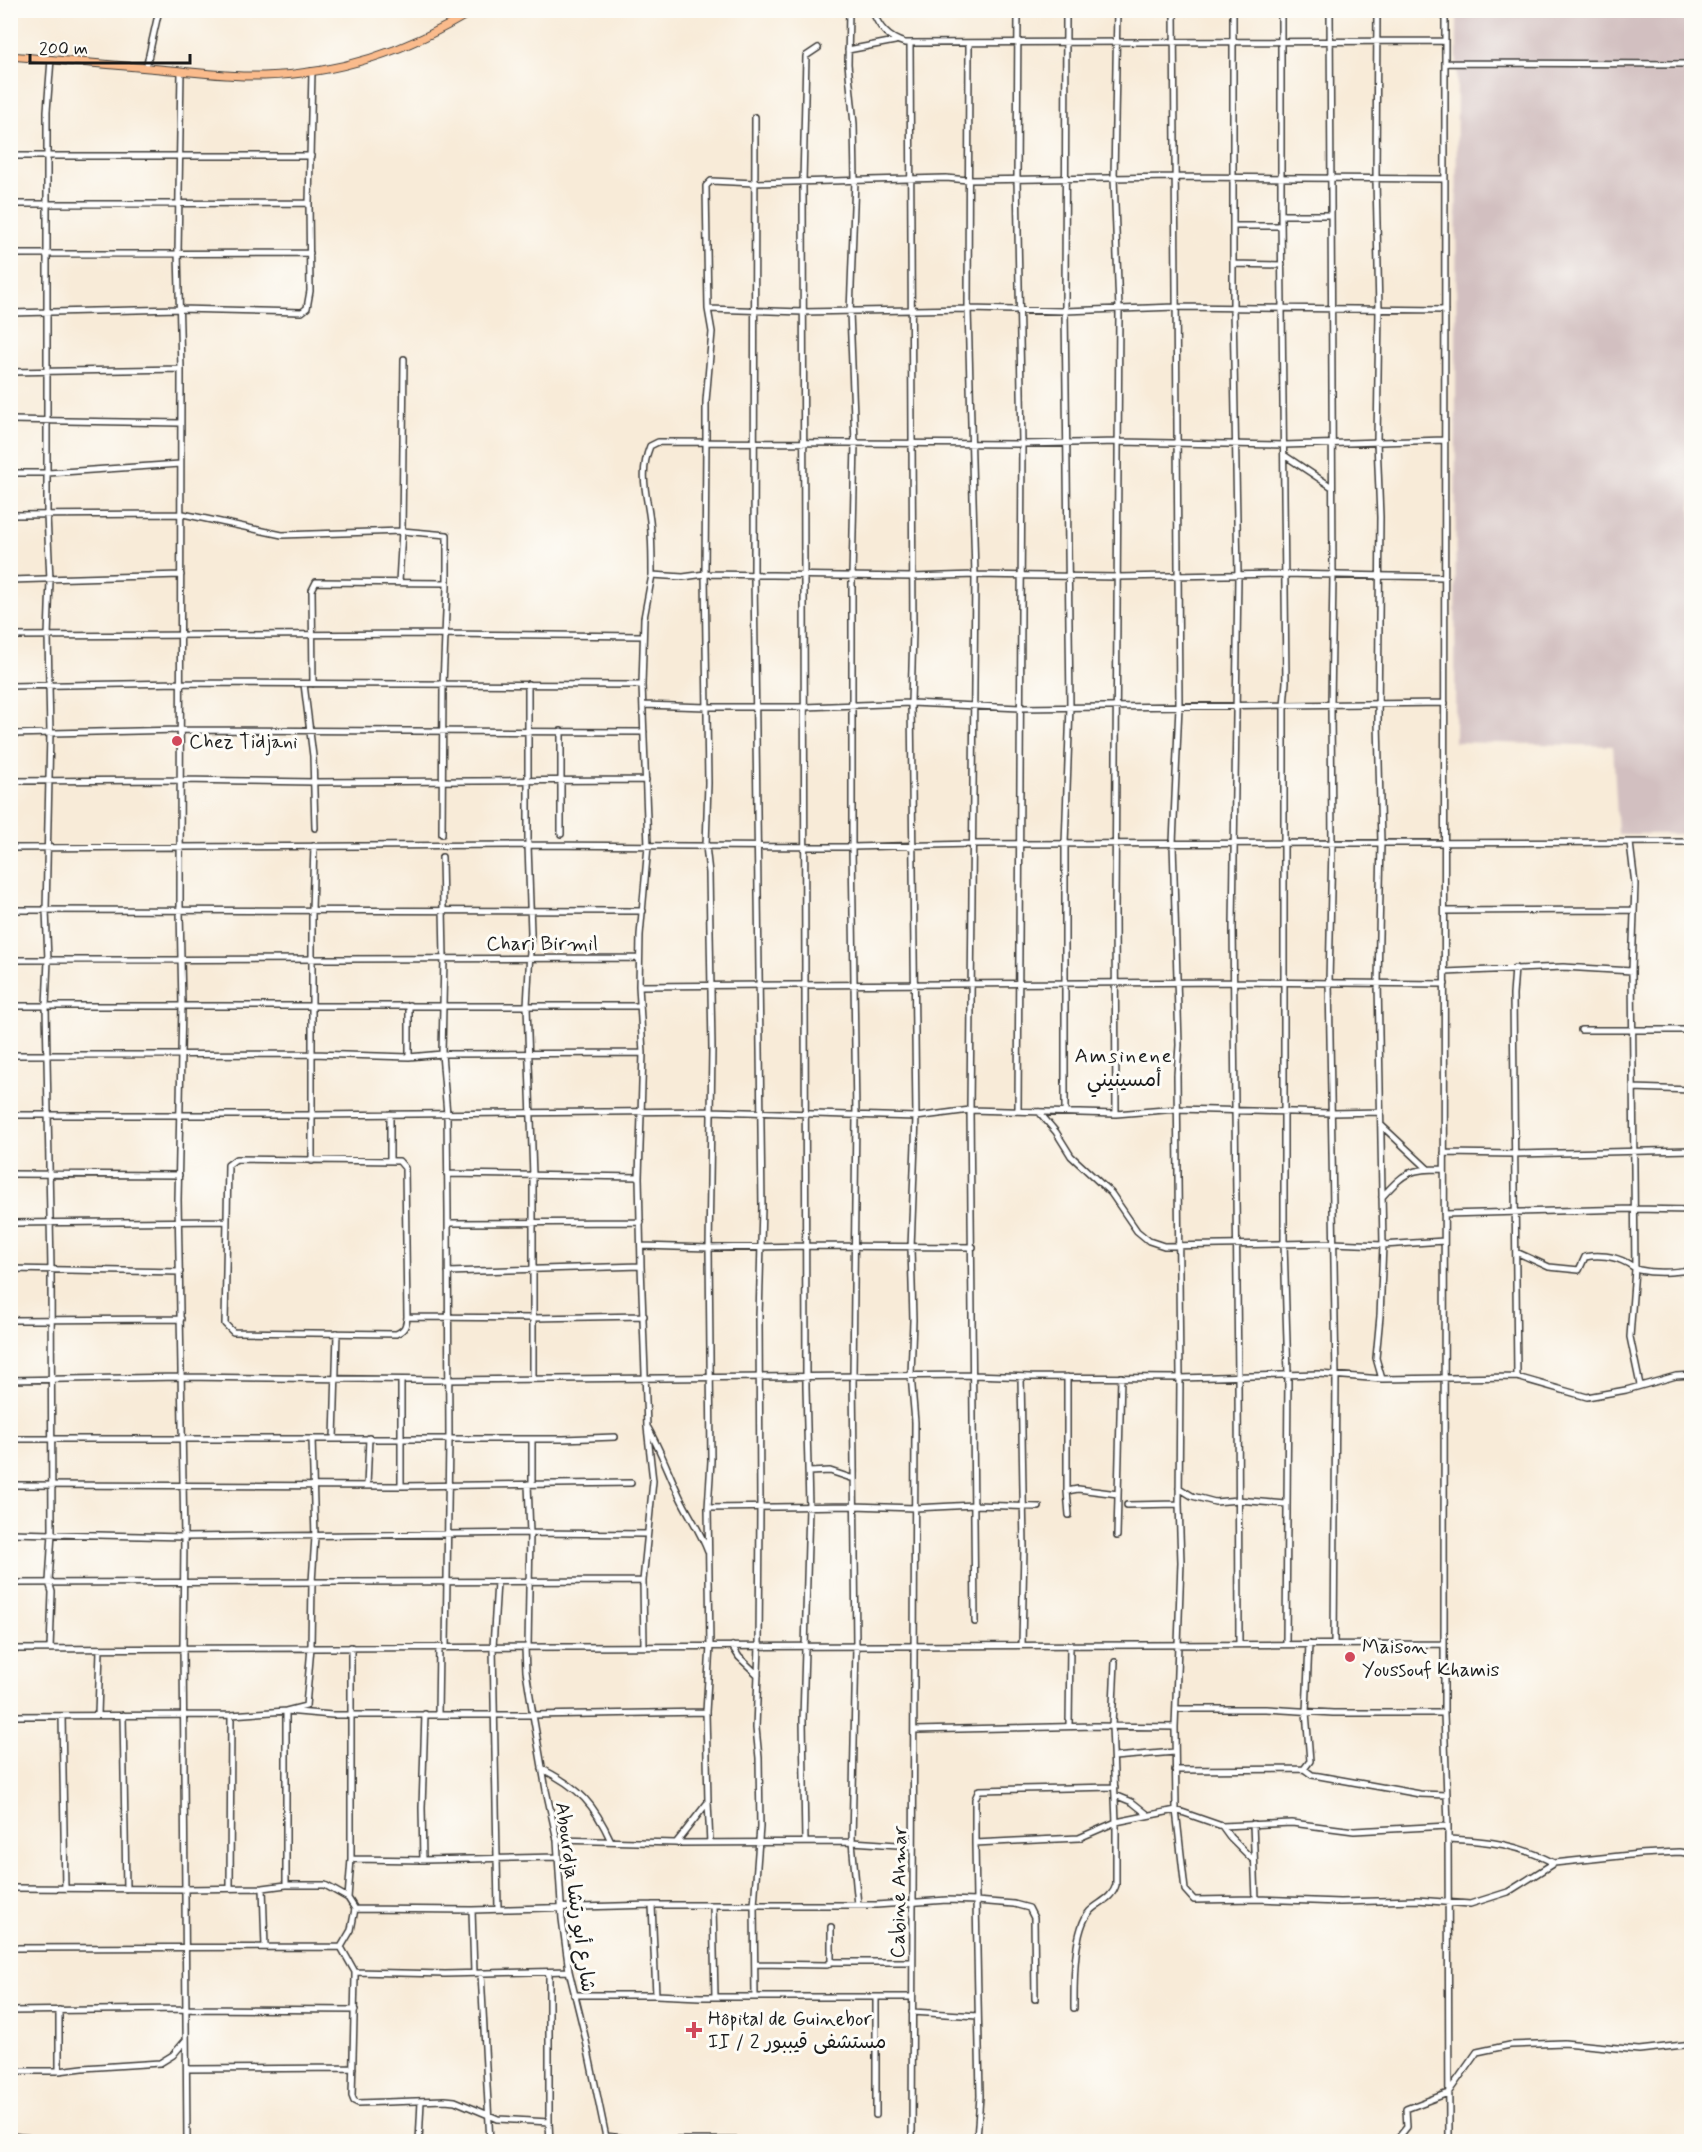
<svg xmlns="http://www.w3.org/2000/svg" width="1702" height="2152" font-family="Mynerve,'Playpen Sans Arabic',sans-serif">
  <style>
    .industrial { fill: #d2bfc0 }
    .lines { fill: none; stroke-linecap: round; stroke-linejoin: round }
    .minor-casing { stroke: #3d3b38; stroke-width: 8 }
    .major-casing { stroke: #3d3b38; stroke-width: 9 }
    .minor { stroke: #fff; stroke-width: 5 }
    .major { stroke: #fabb8c; stroke-width: 7 }
    .poi-dot { fill: #d1495b; stroke: #fdfcf7; stroke-width: 2 }
    .labels { text-anchor: middle; stroke-width: 6; stroke-linejoin: round; paint-order: stroke }
    .poi-label { font-size: 20px; fill: #1c1c1c; stroke: #fdfcf7; text-anchor: start }
    .street-label { font-size: 20px; fill: #1c1c1c; stroke: #fdfcf7 }
    .neighbourhood-label { font-size: 21px; letter-spacing: 1.5px; fill: #1c1c1c; stroke: #fdfcf7 }
  </style>
  <rect width="100%" height="100%" fill="#fdfcf7"/>
  <filter id="ink" filterUnits="userSpaceOnUse"><feTurbulence type="fractalNoise" baseFrequency=".0167" numOctaves="2"/><feDisplacementMap in="SourceGraphic" scale="12" xChannelSelector="R" yChannelSelector="G"/><feConvolveMatrix kernelMatrix="1 2 1 2 8 2 1 2 1" color-interpolation-filters="sRGB"/></filter>
  <filter id="wash" filterUnits="userSpaceOnUse"><feTurbulence type="fractalNoise" baseFrequency=".008" numOctaves="4" result="noise"/><feDisplacementMap in="SourceGraphic" scale="24" xChannelSelector="R" yChannelSelector="G"/><feGaussianBlur stdDeviation="1.35" result="paint"/><feColorMatrix in="noise" values="0 0 0 0 0 0 0 0 0 0 0 0 0 0 0 0 0 1.4 0 .05"/><feComposite in="paint" operator="in"/></filter>
  <g filter="url(#wash)">
    <rect width="100%" height="100%" fill="#f8ebd8"/>
    <path class="industrial" d="M1457,11H1691V834H1618L1613,746L1455,742Z"/>
  </g>
  <g filter="url(#ink)">
    <g class="lines">
      <g class="minor-casing">
        <path id="minor" d="M849,10L848,64L854,124L855,180L850,312L855,443L852,577V847L856,1115L853,1376L856,1645L852,1842L858,1905
          M872,10C879,27 887,38 905,43L1445,41
          M1018,10L1017,178L1022,444L1018,1111
          M1174,10L1179,706L1173,843L1179,1045L1177,1075L1180,1378L1179,1504L1181,1562L1175,1727L1176,1810L1185,1890L1194,1900L1256,1899
          M1233,10V307L1238,575L1233,927L1238,1376L1239,1644
          M1281,10V215L1286,682L1284,706V1243L1288,1375L1286,1644
          M1330,10L1333,576L1331,705L1332,844L1329,982L1336,1376L1334,1644
          M1377,10L1376,180L1379,310L1377,441L1380,517L1378,722L1381,843L1378,982L1383,1245L1380,1316L1376,1358L1382,1379
          M1445,10L1444,1713L1448,1826L1449,2142
          M969,43L968,309L975,575L970,1110L975,1622
          M848,50L895,41
          M1445,63L1692,64
          M146,68L159,10
          M181,71L178,252L181,369L180,911L182,1005L178,1200L184,1537L183,1648L187,2142
          M755,117L754,575L762,1207L759,1317L760,1508L759,1646L756,1728L759,1758L760,1827L754,1905L755,1997
          M10,156H311
          M10,204L309,203
          M1281,215H1331
          M1234,226H1281
          M10,254L310,253
          M1233,264L1282,265
          M708,309L803,312L968,309L1065,311L1176,307L1445,310
          M10,313L179,309L302,312L307,308L310,291L309,203L312,71
          M10,372L181,369
          M10,420L180,423
          M1284,455L1332,487
          M10,473H48L180,464
          M183,514L282,535L402,531L404,359
          M10,515L179,514
          M652,575C652,561 652,547 651,533C650,502 637,478 650,446L658,442L1022,444L1119,442L1284,445L1445,440
          M10,580L181,575
          M399,582L402,531L447,535V587L443,685L442,834
          M10,636L444,634L643,636
          M304,684L313,756L315,828
          M313,684L312,590L316,582L447,583
          M528,684V845L531,933L527,1006L533,1176V1378
          M10,686L181,683L642,685
          M643,705L707,707H805L911,703L1020,708L1445,703
          M561,731V834
          M10,734L180,730L644,732
          M10,781L180,780L314,782L646,780
          M1630,843L1635,884L1632,971L1635,1269L1630,1337L1640,1385
          M10,848L528,845L852,847L972,844L1692,842
          M442,857L444,958L442,1054L447,1114L448,1212L449,1439L446,1647
          M10,910L643,911
          M1445,911L1634,910
          M10,945L11,960
          M10,960L639,958
          M1515,968L1513,995L1517,1377
          M1445,972L1563,967L1632,971
          M639,986L1234,982L1445,984
          M10,1006H640
          M1581,1030H1692
          M10,1055L313,1054L409,1057L442,1054L643,1053
          M409,1057V1005
          M1633,1088L1692,1090
          M1039,1112L1056,1132L1071,1156L1111,1193L1137,1231L1149,1241L1164,1246L1332,1243L1383,1245L1444,1241
          M1065,1112V844L1070,706L1065,311L1066,10
          M1116,1114L1115,912L1119,309L1114,178L1117,10
          M10,1115H312L710,1111L916,1117L911,703L913,630L910,43
          M1381,1125L1428,1169
          M1444,1153L1515,1154L1692,1150
          M236,1159L399,1161L405,1168L407,1317C406,1326 405,1330 396,1334L233,1332L225,1324L228,1165Z
          M312,1161V910L314,846
          M390,1161V1114
          M10,1174L179,1175
          M447,1174L639,1177
          M1382,1197C1406,1171 1409,1169 1444,1169
          M1444,1214L1633,1209L1692,1210
          M10,1223L226,1221
          M448,1223L641,1222
          M642,1246L709,1248L807,1246L973,1247
          M1516,1252L1549,1267L1579,1270L1585,1257C1598,1254 1614,1256 1627,1263C1631,1265 1634,1268 1639,1270C1657,1274 1674,1272 1692,1270
          M10,1269L180,1272
          M448,1272L641,1266
          M407,1317L533,1318L644,1316
          M10,1320L181,1319
          M1021,1377L1024,1547L1022,1645
          M1067,1377V1491L1069,1515
          M10,1380L181,1377L448,1380L973,1375L1030,1377L1180,1378L1319,1374L1382,1379L1517,1377L1587,1397L1626,1390L1676,1376L1692,1375
          M401,1380V1486
          M648,1428C661,1451 669,1474 680,1497C689,1516 701,1532 708,1552
          M10,1439H563L615,1437
          M334,1439L337,1333
          M532,1439V1484
          M809,1472L830,1471L854,1479
          M10,1485L401,1486L631,1483
          M367,1486L369,1438
          M1179,1488L1192,1496L1215,1502L1238,1500L1286,1504
          M1067,1491L1078,1489L1118,1494
          M1127,1505L1179,1504
          M708,1508L854,1506L915,1508L974,1505L1039,1507
          M10,1533L184,1537L530,1533L647,1534
          M1117,1536L1121,1377
          M497,1582L493,1647L498,1909
          M10,1583L643,1581
          M644,1646L643,1581L653,1481L647,1427L641,1266L639,1177L643,1053L639,986L640,935L648,846L642,685L644,618L652,575L683,577L705,574L912,577L975,575L1118,577L1283,574L1445,577
          M732,1646L739,1657L758,1675
          M351,1647V1859L348,1898L355,1909L351,1930L341,1947L355,1972V1977L352,2096L354,2101L358,2103L445,2100L455,2101L498,2119L549,2122V1972
          M528,1647L530,1533L528,1484
          M525,1648L526,1671L533,1715L546,1790L557,1840L562,1919L569,1971L585,2036L607,2142
          M10,1649L1444,1644
          M50,1649L52,1592L49,1582L52,1533L51,1269L46,1006L48,960L46,910L50,733L48,636L50,580L47,515V111L51,59
          M1176,1709H1266L1333,1713H1444
          M438,1714L439,1647
          M98,1715L100,1649
          M123,1715L126,1889
          M10,1716L231,1715L286,1711L332,1715H533L706,1712L710,1646L708,1508L711,1461L709,1248L712,1049L709,873L706,846L708,783L705,574L706,442V401L712,332L708,309L706,186L711,181L755,183L946,178L968,180L1176,177L1445,179
          M62,1716L65,1888
          M1069,1726L1070,1645
          M915,1730L1095,1726L1175,1727
          M1114,1757L1175,1752
          M542,1769C580,1788 594,1804 611,1841
          M1304,1769L1312,1775L1319,1776L1420,1794L1447,1795
          M1175,1770L1304,1769L1310,1761L1306,1712L1309,1644
          M1115,1795L1132,1802L1147,1814
          M708,1802L710,1843
          M1253,1824L1256,1899L1340,1902L1417,1900L1470,1904L1508,1892L1554,1863L1639,1854L1680,1852L1692,1854
          M1222,1826L1230,1837L1254,1861
          M1448,1839C1489,1841 1518,1844 1554,1863
          M557,1840L676,1843L852,1842L913,1846
          M805,1842L803,1720L809,1507L806,1387L803,182L806,56L818,48
          M676,1843L708,1802L706,1712
          M975,1843V1799L979,1790L1115,1787
          M351,1859L423,1860L558,1857
          M423,1860L422,1808L425,1714
          M286,1885V1711L306,1706L311,1647L312,1582L315,1537L312,1439
          M10,1888L184,1889L263,1888L286,1885H325L348,1898
          M230,1888L231,1715
          M263,1888L265,1947
          M652,1905L656,1995
          M713,1905L715,1997
          M355,1909L472,1910L652,1905H876L947,1900L976,1901L975,1843L1079,1838L1116,1822L1176,1810L1222,1826L1292,1823L1354,1831L1448,1826
          M472,1910L474,1973
          M10,1948L341,1947
          M831,1962H912
          M755,1964L827,1965L831,1962V1927
          M355,1972L445,1974L569,1971
          M481,1973L490,2142
          M574,1995H656L700,1997H912
          M876,1997V2115
          M1074,2008C1074,1984 1073,1930 1090,1911C1099,1902 1112,1899 1116,1885V1822L1112,1726L1115,1662
          M10,2011L186,2009L355,2010
          M912,2012L978,2016
          M188,2069L353,2068
          M10,2071H59L83,2068L160,2063L173,2055L185,2041
          M59,2071V2010
          M549,2122L550,2142
          M10,2136L30,2138L34,2142
          M605,2136L641,2140L860,2141L977,2139L1015,2142
          M977,2139L980,2096L976,1901L1014,1904L1029,1908L1034,1918L1035,1999
          M419,2142L421,2101
          M912,2142L915,1422L911,1375L913,1320L911,1248L916,1117L970,1110L1116,1114L1177,1109L1332,1113L1381,1112
          M1395,2142L1407,2127L1406,2109L1448,2093L1477,2052L1510,2045L1564,2043L1639,2050L1692,2044"/>
      </g>
      <g class="major-casing">
        <path id="major" d="M10,56C60,60 110,65 160,69C194,72 229,77 264,76C339,74 410,50 474,10"/>
      </g>
      <use href="#minor" class="minor"/>
      <use href="#major" class="major"/>
    </g>
  </g>
  <g class="poi-dot">
    <circle cx="177" cy="741" r="6"/>
    <circle cx="1350" cy="1657" r="6"/>
    <path d="M691 2021h6v6h6v6h-6v6h-6v-6h-6v-6h6z"/>
  </g>
  <g class="labels">
    <g class="poi-label">
      <text x="189" y="748">Chez Tidjani</text>
      <text x="1362" y="1653">Maison<tspan x="1362" dy="23">Youssouf Khamis</tspan></text>
      <text x="708" y="2025">Hôpital de Guinebor<tspan x="708" dy="23">II / مستشفى قيببور 2</tspan></text>
    </g>
    <g class="street-label">
      <text x="542" y="950">Chari Birmil</text>
      <text transform="translate(898 1892) rotate(-89)" y="7">Cabine Ahmar</text>
      <text transform="translate(576 1897) rotate(82)" y="7">Abourdja شارع أبو رتشا</text>
    </g>
    <g class="neighbourhood-label">
      <text x="1124" y="1062">Amsinene<tspan x="1124" dy="24">أمسينيني</tspan></text>
    </g>
  </g>
  <rect width="1702" height="2152" fill="none" stroke="#fdfcf7" stroke-width="36"/>
  <path d="M30 54v9h160v-9" fill="none" stroke="#1c1c1c" stroke-width="3"/>
  <text x="39" y="54" font-size="18" fill="#1c1c1c" stroke="#fdfcf7" stroke-width="4.5" paint-order="stroke">200 m</text>
</svg>
